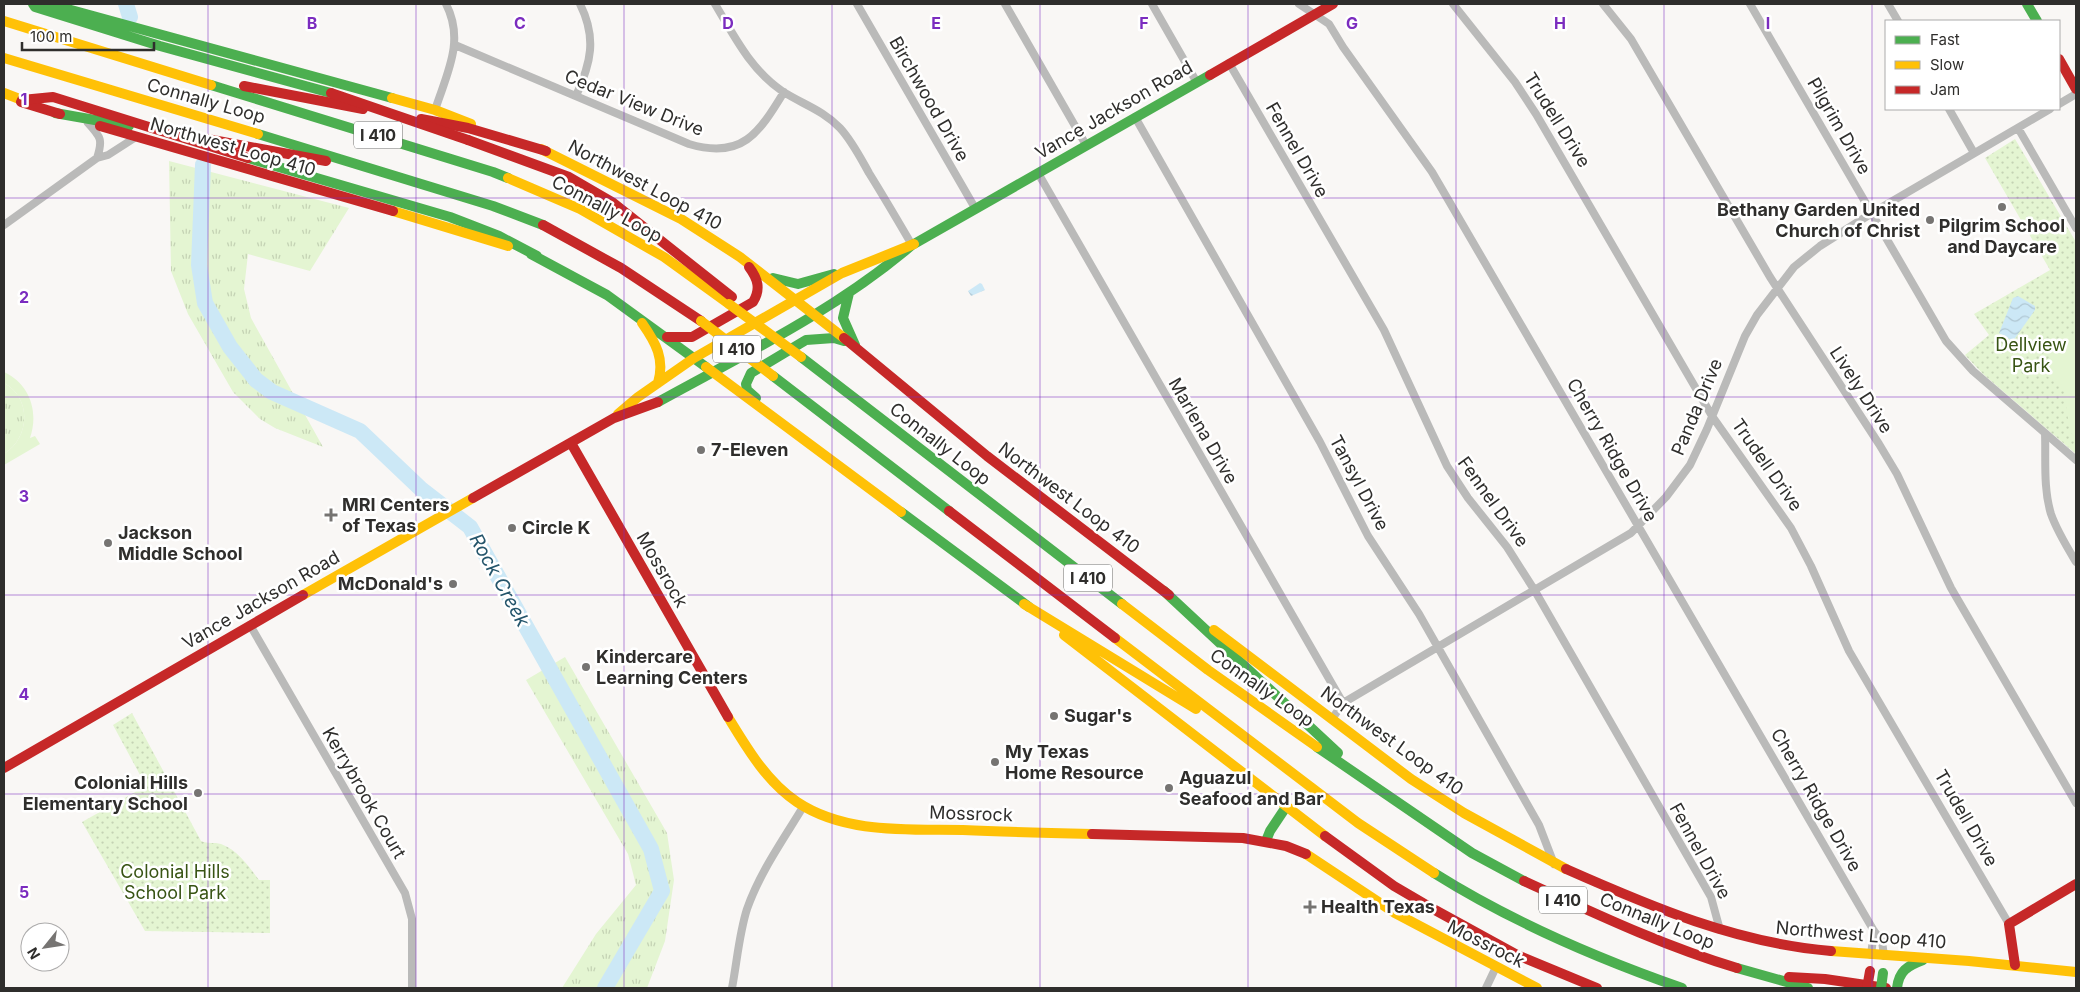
<svg xmlns="http://www.w3.org/2000/svg" width="2080" height="992" font-family="Inter,sans-serif">
  <style>
    .grass { fill: url(#grass-tufts) }
    .park { fill: url(#park-dots) }
    .pitch { fill: #e4f5d2 }
    .water { fill: url(#water-waves) }
    .lines { fill: none; stroke-linecap: round; stroke-linejoin: round }
    .river { stroke: #cce8f6; stroke-width: 16 }
    .street { stroke: #babab9; stroke-width: 8 }
    .fast { stroke: #4caf50; stroke-width: 10 }
    .slow { stroke: #ffc107; stroke-width: 10 }
    .jam { stroke: #c62828; stroke-width: 10 }
    .fast-bridge { stroke: #4caf50; stroke-width: 10 }
    .slow-bridge { stroke: #ffc107; stroke-width: 10 }
    .jam-bridge { stroke: #c62828; stroke-width: 10 }
    .grid { fill: none; stroke: #7b2cbf; stroke-width: 1; stroke-opacity: 0.55 }
    .poi-dot { fill: #767472; stroke: #fff; stroke-width: 2 }
    .labels { text-anchor: middle; stroke-width: 5; stroke-linejoin: round; paint-order: stroke }
    .shield { fill: #fff; stroke: #6d6d6b; stroke-width: 1 }
    .shield-label { font-size: 16px; font-weight: bold; fill: #2f2e2c }
    .street-label { font-size: 18px; fill: #2f2e2c; stroke: #fff }
    .poi-label { font-size: 18px; font-weight: bold; fill: #2f2e2c; stroke: #fff; text-anchor: start }
    .park-label { font-size: 18px; fill: #385414; stroke: #fff }
    .water-label { font-size: 19px; font-style: italic; fill: #24556b; stroke: #fff }
    .grid-label { font-size: 16px; text-anchor: middle; font-weight: bold; fill: #7b2cbf; stroke: #fff; stroke-width: 5; stroke-linejoin: round; paint-order: stroke }
  </style>
  <defs>
    <pattern id="grass-tufts" width="24" height="20" patternUnits="userSpaceOnUse" patternTransform="scale(1.25)"><rect width="24" height="20" fill="#e4f5d2"/><path d="M3 7l-1-3M5 7V3M7 7l1-3M15 17l-1-3M17 17v-4M19 17l1-3" fill="none" stroke="#c4d2b4"/></pattern>
    <pattern id="park-dots" width="8" height="8" patternUnits="userSpaceOnUse" patternTransform="scale(1.25)"><rect width="8" height="8" fill="#e4f5d2"/><path d="M2 2h.1M6 6h.1" fill="none" stroke="#c4d2b4" stroke-width="1.8" stroke-linecap="round"/></pattern>
    <pattern id="water-waves" width="16" height="10" patternUnits="userSpaceOnUse" patternTransform="scale(1.25)"><rect width="16" height="10" fill="#cce8f6"/><path d="M0 5q4-4 8 0t8 0" fill="none" stroke="#b0c7d3"/></pattern>
  </defs>
  <rect width="100%" height="100%" fill="#f9f7f5"/>
  <path class="grass" d="M169,161L349,208L310,271L248,254L244,289L251,318L323,447L275,428L260,419L233,392L188,314L171,271Z
    M4,383C32,398 30,438 4,454Z
    M565,657L667,833L674,880L665,941L647,988H562L596,934L636,885L628,854L526,680Z"/>
  <path class="park" d="M2015,139L2076,242V454L1983,374L1965,355L1989,335L1974,314L2050,270L1985,158Z
    M132,713L201,841C208,844 214,842 221,844C238,850 249,867 259,880H270V933L145,931L82,822L146,786L113,725Z"/>
  <path class="pitch" d="M2065,331L2076,338V438L2070,432L2063,386L2040,372Z
    M4,372C30,384 39,412 30,438L35,436L40,444L4,465V454C30,438 32,398 4,383Z"/>
  <path class="water" d="M980,283L982,284L985,290L971,296L968,291Z
    M2018,296L2035,306V310L2013,341L1999,333L2013,298Z"/>
  <g class="lines">
    <path class="river" d="M126,4L130,17
      M203,165L199,265L205,303L230,347L256,380L272,392L360,431L421,489L470,527L651,849L662,891L605,988"/>
    <path class="street" d="M715,4C734,36 751,70 782,91C802,104 823,110 840,128C852,141 860,157 869,173C884,197 898,221 912,245
      M857,4L975,208
      M1005,4L1086,145
      M1152,4L1196,81
      M1299,4L1329,24L1343,47L1432,172L1874,931L1882,941L1884,956
      M1453,4L1515,82L1536,114L1712,416L1791,528L1811,566L1849,651L2009,924
      M1603,4L1631,39L1770,277L1879,444L1897,474L1951,588L2076,803
      M1750,4L1946,341L1973,371L2045,433C2046,459 2043,488 2051,514C2057,531 2067,547 2076,562
      M1888,4L1898,21
      M455,45L689,144C742,160 759,133 784,92
      M1229,63L1384,330L1447,466L1468,498L1507,547L1535,591L1711,897L1720,930
      M576,96C591,63 597,38 580,4
      M2059,104L2076,94
      M1949,109L1974,153
      M435,110C447,73 465,41 446,4
      M1135,117L1320,442L1368,536L1419,614L1539,825L1554,864
      M88,123C101,137 103,140 97,158
      M2018,128L2076,228
      M1038,173L1343,703
      M4,225L97,158L108,155L136,137
      M2045,433L2076,460
      M250,625L405,893L412,919V988
      M1332,719L1343,703L1631,533L1666,497L1690,465L1707,429L1745,336L1757,315L1794,267L1820,246L1872,213L2050,109
      M1871,955L1874,931
      M732,988C737,962 739,934 747,909C760,872 783,840 803,807
      M1486,988L1496,967"/>
    <path class="fast" d="M33,4L35,7L160,46L331,93
      M49,4L392,98
      M2027,4L2037,21
      M211,85L493,172L508,178
      M55,113L129,126
      M258,134L493,206L543,225
      M248,158L450,217L499,236L537,256
      M914,244L1210,75
      M531,254L607,295L706,367
      M773,278L798,284L834,274
      M849,293L843,318L855,345
      M801,357L1122,604
      M773,376L949,511
      M756,398L747,390L746,384L751,373L806,340L834,338L844,341
      M658,402C745,354 836,310 912,245
      M901,512L1029,607
      M1164,591L1338,753
      M1317,747L1472,853L1524,881
      M1266,841L1270,831L1286,807
      M1434,873C1512,922 1596,958 1682,988
      M1737,968L1808,988
      M1897,988C1899,971 1907,966 1923,960"/>
    <path class="slow" d="M4,21L211,85
      M4,58L258,134
      M4,93L22,100
      M392,98L435,110L471,124
      M541,149L681,219L740,257L844,338
      M508,178L580,209L664,257L729,304
      M393,211L508,246
      M642,323C656,343 665,359 658,383
      M706,367L901,512
      M618,414L638,397L694,358L842,273L914,244
      M303,595L473,498
      M1024,604L1196,709
      M1122,604L1208,670L1317,747
      M1214,630L1411,779L1464,813L1566,869
      M1064,635L1325,836
      M1115,638L1358,823L1434,873
      M728,717C747,748 766,781 797,802C845,834 907,829 963,830C1006,832 1049,833 1092,834
      M1306,854L1395,913L1537,988
      M1831,951L1969,961L2076,972"/>
    <path class="jam" d="M2059,59L2076,89
      M1210,75L1333,4
      M244,86L363,109
      M21,102L60,114
      M421,119L468,128L546,151
      M100,126L393,211
      M202,138L326,161
      M468,140L569,177L612,202L732,297
      M543,225L621,268L701,321
      M667,337H692L753,302C761,289 758,279 749,267
      M844,338L987,456L1169,595
      M571,443L728,717
      M473,498L614,418L658,402
      M949,511L1115,638
      M4,768L303,595
      M1092,834L1243,838L1286,846L1306,854
      M1325,836L1394,886L1435,910L1517,955L1597,988
      M1566,869C1652,907 1736,943 1831,951
      M1524,881C1594,913 1663,946 1737,968
      M2015,965L2009,924L2076,884
      M1789,977L1825,979L1886,988"/>
    <path class="fast-bridge" d="M1881,988L1883,973"/>
    <path class="slow-bridge" d="M729,304L801,357
      M701,321L773,376"/>
    <path class="jam-bridge" d="M331,93L468,140
      M22,100L53,97L248,158
      M1867,988L1870,971"/>
  </g>
  <path class="grid" d="M208,4V988M416,4V988M624,4V988M832,4V988M1040,4V988M1248,4V988M1456,4V988M1664,4V988M1872,4V988M4,198H2076M4,397H2076M4,595H2076M4,794H2076"/>
  <g class="poi-dot">
    <circle cx="2002" cy="207" r="5"/>
    <circle cx="1930" cy="220" r="5"/>
    <circle cx="701" cy="450" r="5"/>
    <path d="M328.5 507.5h5v5h5v5h-5v5h-5v-5h-5v-5h5z"/>
    <circle cx="512" cy="528" r="5"/>
    <circle cx="108" cy="543" r="5"/>
    <circle cx="453" cy="584" r="5"/>
    <circle cx="586" cy="667" r="5"/>
    <circle cx="1054" cy="716" r="5"/>
    <circle cx="995" cy="762" r="5"/>
    <circle cx="1169" cy="788" r="5"/>
    <circle cx="198" cy="793" r="5"/>
    <path d="M1307.5 899.5h5v5h5v5h-5v5h-5v-5h-5v-5h5z"/>
  </g>
  <g class="labels">
    <g class="shield">
      <rect x="354" y="121.5" width="48" height="27" rx="4"/>
      <rect x="713" y="335.5" width="48" height="27" rx="4"/>
      <rect x="1064" y="564.5" width="48" height="27" rx="4"/>
      <rect x="1539" y="886.5" width="48" height="27" rx="4"/>
    </g>
    <g class="shield-label">
      <text x="378" y="141">I 410</text>
      <text x="737" y="355">I 410</text>
      <text x="1088" y="584">I 410</text>
      <text x="1563" y="906">I 410</text>
    </g>
    <g class="street-label">
      <text transform="translate(929 99) rotate(60)" y="6">Birchwood Drive</text>
      <text transform="translate(206 101) rotate(16)" y="6">Connally Loop</text>
      <text transform="translate(634 103) rotate(22)" y="6">Cedar View Drive</text>
      <text transform="translate(1114 110) rotate(-30)" y="6">Vance Jackson Road</text>
      <text transform="translate(1557 120) rotate(58)" y="6">Trudell Drive</text>
      <text transform="translate(1839 126) rotate(60)" y="6">Pilgrim Drive</text>
      <text transform="translate(233 147) rotate(16)" y="6">Northwest Loop 410</text>
      <text transform="translate(1297 150) rotate(60)" y="6">Fennel Drive</text>
      <text transform="translate(645 185) rotate(28)" y="6">Northwest Loop 410</text>
      <text transform="translate(607 209) rotate(28)" y="6">Connally Loop</text>
      <text transform="translate(1861 390) rotate(57)" y="6">Lively Drive</text>
      <text transform="translate(1697 407) rotate(-67)" y="6">Panda Drive</text>
      <text transform="translate(1203 431) rotate(60)" y="6">Marlena Drive</text>
      <text transform="translate(940 444) rotate(38)" y="6">Connally Loop</text>
      <text transform="translate(1612 450) rotate(60)" y="6">Cherry Ridge Drive</text>
      <text transform="translate(1767 465) rotate(55)" y="6">Trudell Drive</text>
      <text transform="translate(1359 483) rotate(62)" y="6">Tansyl Drive</text>
      <text transform="translate(1069 498) rotate(37)" y="6">Northwest Loop 410</text>
      <text transform="translate(1493 502) rotate(54)" y="6">Fennel Drive</text>
      <text transform="translate(662 570) rotate(60)" y="6">Mossrock</text>
      <text transform="translate(261 600) rotate(-30)" y="6">Vance Jackson Road</text>
      <text transform="translate(1262 688) rotate(35)" y="6">Connally Loop</text>
      <text transform="translate(1392 741) rotate(36)" y="6">Northwest Loop 410</text>
      <text transform="translate(364 793) rotate(60)" y="6">Kerrybrook Court</text>
      <text transform="translate(1816 800) rotate(60)" y="6">Cherry Ridge Drive</text>
      <text transform="translate(971 814) rotate(2)" y="6">Mossrock</text>
      <text transform="translate(1966 818) rotate(60)" y="6">Trudell Drive</text>
      <text transform="translate(1700 851) rotate(61)" y="6">Fennel Drive</text>
      <text transform="translate(1657 921) rotate(22)" y="6">Connally Loop</text>
      <text transform="translate(1861 935) rotate(5)" y="6">Northwest Loop 410</text>
      <text transform="translate(1486 944) rotate(27)" y="6">Mossrock</text>
    </g>
    <g class="poi-label">
      <text x="1920" y="216" text-anchor="end">Bethany Garden United<tspan x="1920" dy="21">Church of Christ</tspan></text>
      <text x="2002" y="232" text-anchor="middle">Pilgrim School<tspan x="2002" dy="21">and Daycare</tspan></text>
      <text x="711" y="456">7-Eleven</text>
      <text x="342" y="511">MRI Centers<tspan x="342" dy="21">of Texas</tspan></text>
      <text x="522" y="534">Circle K</text>
      <text x="118" y="539">Jackson<tspan x="118" dy="21">Middle School</tspan></text>
      <text x="443" y="590" text-anchor="end">McDonald's</text>
      <text x="596" y="663">Kindercare<tspan x="596" dy="21">Learning Centers</tspan></text>
      <text x="1064" y="722">Sugar's</text>
      <text x="1005" y="758">My Texas<tspan x="1005" dy="21">Home Resource</tspan></text>
      <text x="1179" y="784">Aguazul<tspan x="1179" dy="21">Seafood and Bar</tspan></text>
      <text x="188" y="789" text-anchor="end">Colonial Hills<tspan x="188" dy="21">Elementary School</tspan></text>
      <text x="1321" y="913">Health Texas</text>
    </g>
    <g class="park-label">
      <text x="2031" y="351">Dellview<tspan x="2031" dy="21">Park</tspan></text>
      <text x="175" y="878">Colonial Hills<tspan x="175" dy="21">School Park</tspan></text>
    </g>
    <g class="water-label">
      <text transform="translate(500 580) rotate(61)" y="7">Rock Creek</text>
    </g>
  </g>
  <g class="grid-label">
    <text x="312" y="29">B</text>
    <text x="520" y="29">C</text>
    <text x="728" y="29">D</text>
    <text x="936" y="29">E</text>
    <text x="1144" y="29">F</text>
    <text x="1352" y="29">G</text>
    <text x="1560" y="29">H</text>
    <text x="1768" y="29">I</text>
    <text x="24" y="105">1</text>
    <text x="24" y="303">2</text>
    <text x="24" y="502">3</text>
    <text x="24" y="700">4</text>
    <text x="24" y="898">5</text>
  </g>
  <rect width="2080" height="992" fill="none" stroke="#2f2e2c" stroke-width="10"/>
  <rect x="1885" y="20" width="175" height="90" fill="#ffffff" stroke="#acabab"/>
  <rect x="1895" y="36" width="25" height="8" fill="#4caf50" stroke="#acabab"/>
  <text x="1930" y="45" font-size="15" fill="#2f2e2c">Fast</text>
  <rect x="1895" y="61" width="25" height="8" fill="#ffc107" stroke="#acabab"/>
  <text x="1930" y="70" font-size="15" fill="#2f2e2c">Slow</text>
  <rect x="1895" y="86" width="25" height="8" fill="#c62828" stroke="#acabab"/>
  <text x="1930" y="95" font-size="15" fill="#2f2e2c">Jam</text>
  <g transform="translate(45 947) rotate(240)"><circle r="24" fill="#ffffff" stroke="#acabab"/>
  <path d="M0-4L9 19L0 12L-9 19Z" fill="#767472"/>
  <text y="-8" font-size="14" font-weight="bold" text-anchor="middle" fill="#2f2e2c">N</text>
  </g>
  <path d="M22 42v8h132v-8" fill="none" stroke="#2f2e2c" stroke-width="2.5"/>
  <text x="30" y="42" font-size="15" fill="#2f2e2c" stroke="#ffffff" stroke-width="4" paint-order="stroke">100 m</text>
</svg>
